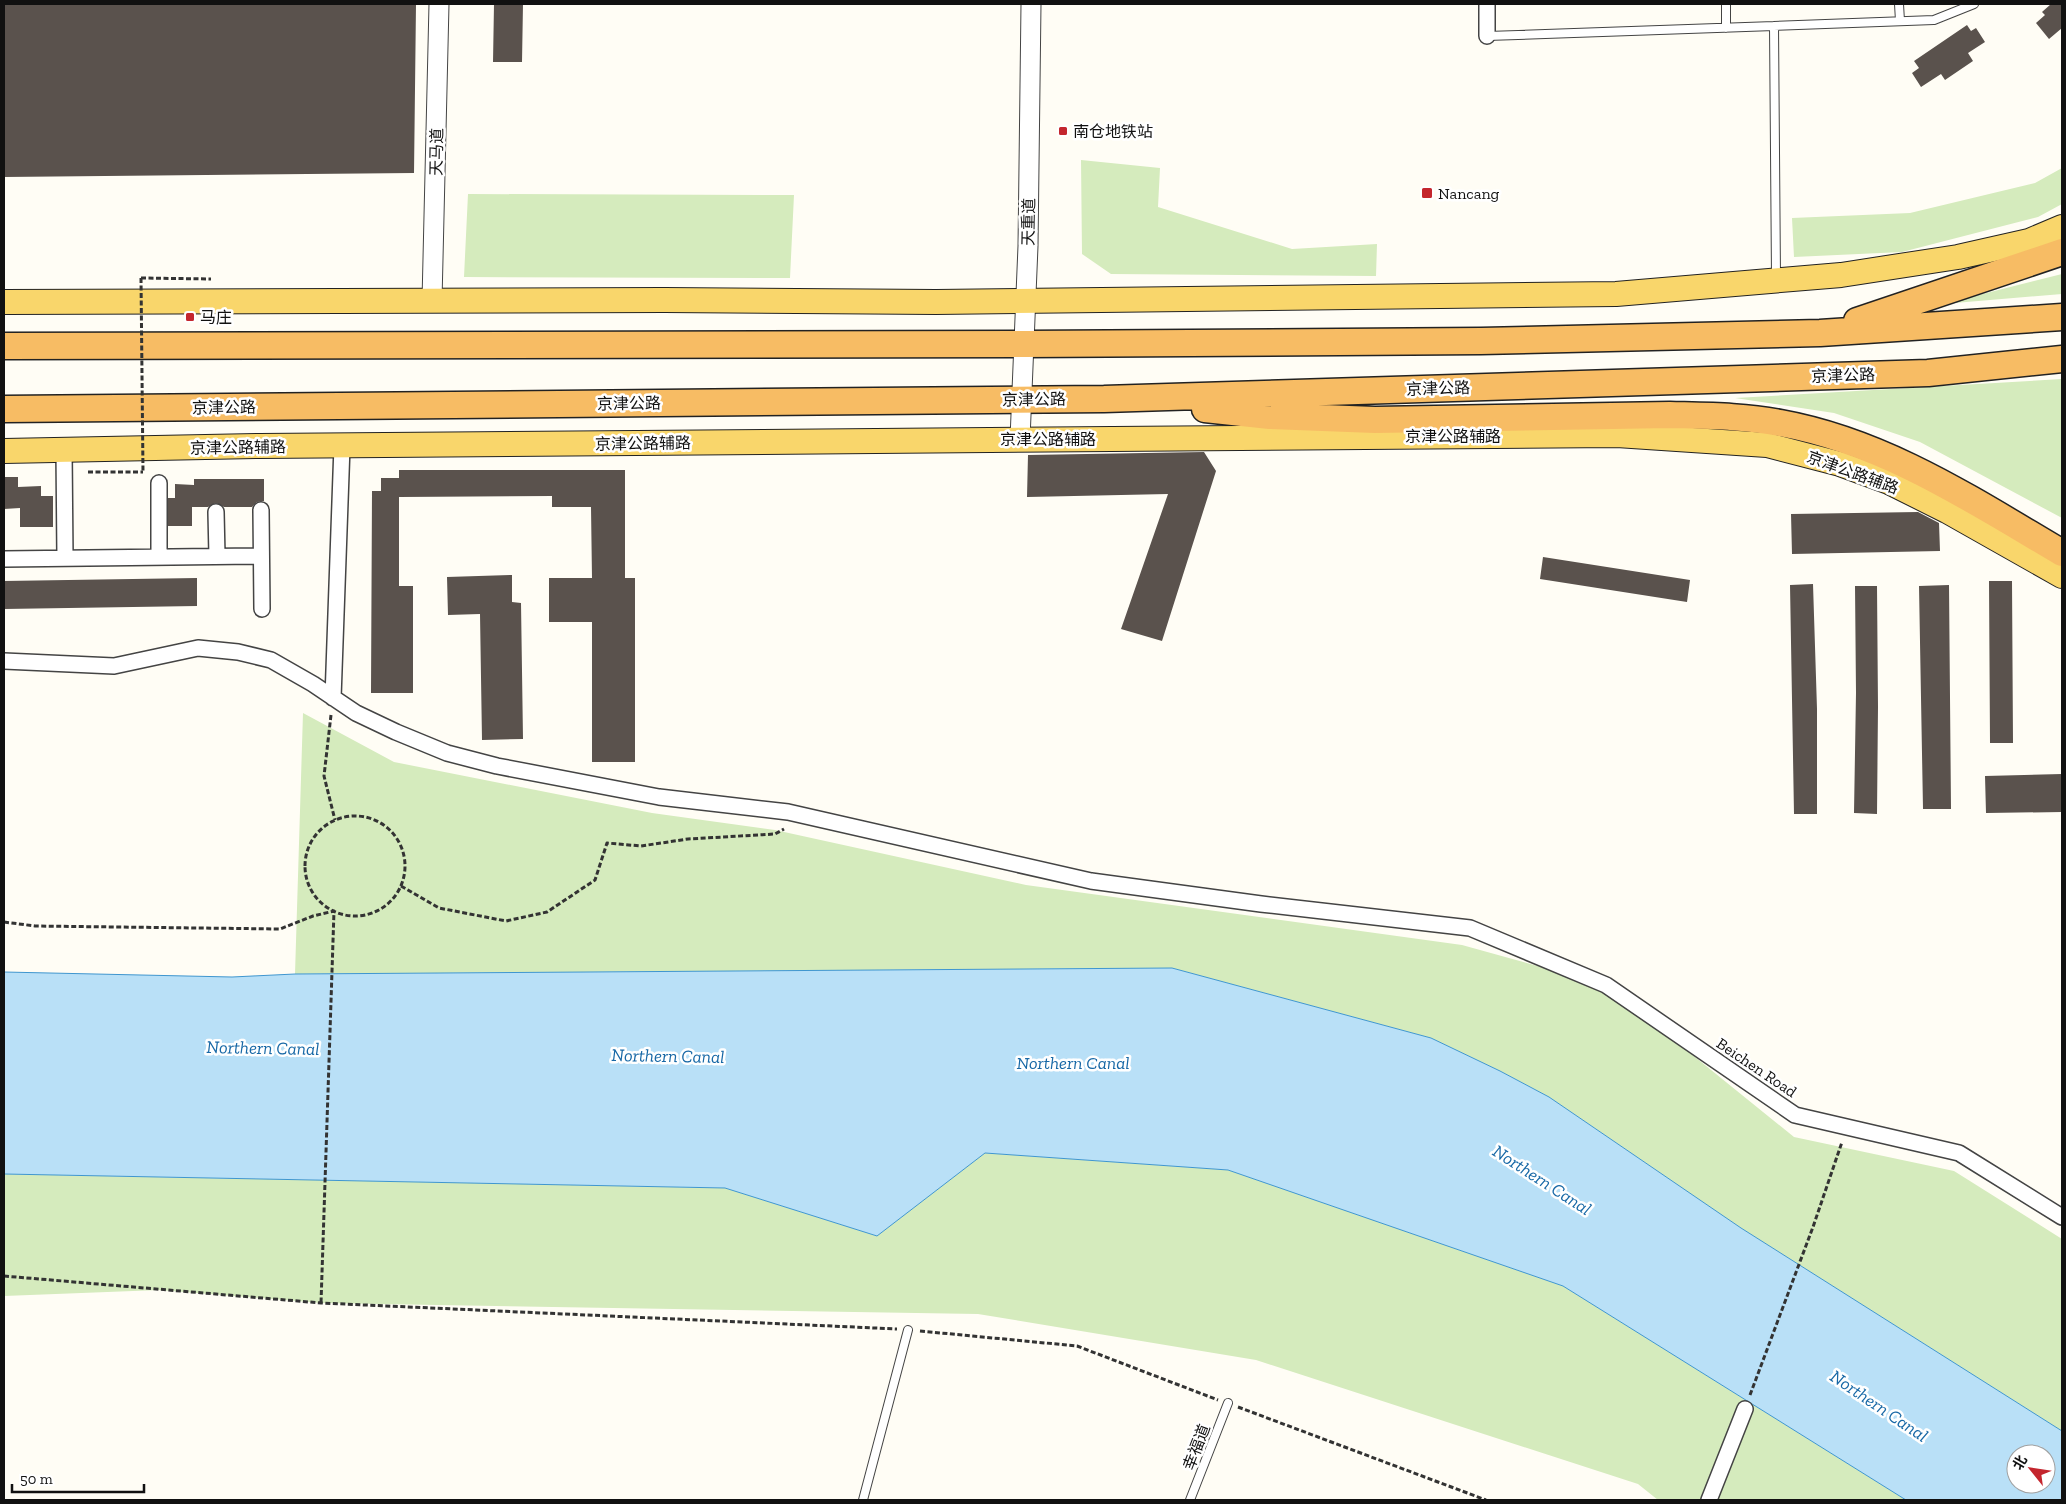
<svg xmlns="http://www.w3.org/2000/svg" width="2066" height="1504" font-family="'Zilla Slab','Noto Sans SC',serif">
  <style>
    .green { fill: #d5ebbd }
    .water { fill: #b9e0f7; stroke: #3f96cf; fill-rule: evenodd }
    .building { fill: #5a524d }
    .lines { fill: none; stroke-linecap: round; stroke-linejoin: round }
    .service-casing { stroke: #444; stroke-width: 10 }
    .minor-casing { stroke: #444; stroke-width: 18 }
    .tertiary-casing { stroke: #444; stroke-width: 21 }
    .primary-casing { stroke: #222; stroke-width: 26 }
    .trunk-casing { stroke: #222; stroke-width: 29 }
    .path { stroke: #333; stroke-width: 3; stroke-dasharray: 5 2.5; stroke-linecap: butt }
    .service { stroke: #fff; stroke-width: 8 }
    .minor { stroke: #fff; stroke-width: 15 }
    .tertiary { stroke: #fff; stroke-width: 19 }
    .primary { stroke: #f9d66b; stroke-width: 24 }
    .trunk { stroke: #f7bc64; stroke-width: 26 }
    .path-bridge { stroke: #333; stroke-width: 3; stroke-dasharray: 5 2.5; stroke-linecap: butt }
    .poi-dot { fill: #c4262e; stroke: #fff; stroke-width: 2 }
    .labels { text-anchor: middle; stroke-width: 5; stroke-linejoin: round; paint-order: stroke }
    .poi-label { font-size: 16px; fill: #111; stroke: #fff; text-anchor: start }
    .street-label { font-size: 16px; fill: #111; stroke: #fff }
    .water-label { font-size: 18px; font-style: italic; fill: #1768a6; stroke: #fff }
  </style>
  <rect width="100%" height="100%" fill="#fffdf5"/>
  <path class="green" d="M1081,160L1160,168L1158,207L1292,249L1377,244L1376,276L1111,274L1082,254Z
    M2062,168V204L2038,217L1902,252L1794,257L1792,218L1910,213L2035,183Z
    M468,194L794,195L790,278L464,277Z
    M2062,274V294L1943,304Z
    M2062,379V518L1920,442L1834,413L1735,398Z
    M303,713L394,762L652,813L775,830L1026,885L1462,945L1606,985L1794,1137L1954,1171L2062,1239V1431L1741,1228L1549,1097L1500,1071L1431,1038L1172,968L295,974Z
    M985,1153L1228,1170L1563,1286L1906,1500H1658L1638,1484L1256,1360L978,1314L321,1303L159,1290L4,1296V1174L725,1188L877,1236Z"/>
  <path class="water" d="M1172,968L1431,1038L1500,1071L1549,1097L1741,1228L2062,1431V1500H1906L1563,1286L1228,1170L985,1153L877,1236L725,1188L4,1174V972L232,977L295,974ZM2016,1454H2046V1484H2016Z"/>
  <path class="building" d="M4,4H416L414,173L4,177Z
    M494,4H523L522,62H493Z
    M2051,4H2062V28L2049,39L2036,23L2045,15L2042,12Z
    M1967,25L1971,31L1976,28L1985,42L1968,53L1973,61L1945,80L1941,74L1921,87L1912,73L1919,68L1914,61Z
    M1204,452L1216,471L1162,641L1121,629L1168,494L1027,497L1028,455Z
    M399,470H625V578H635V762H592V622H549V578H592L591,507H552V496L399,497V586H413V693H371L372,491H381V478H399Z
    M4,477H18V487L41,486V496H53V527H20V508L4,509Z
    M194,479H264V501L257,502L252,507H224L216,503L208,507H192V526H168V498H175V484L194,485Z
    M1918,512L1939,523L1940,551L1792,554L1791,514Z
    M1543,557L1690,580L1687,602L1540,579Z
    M512,575V602L521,603L523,739L482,740L480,614L448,615L447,577Z
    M197,578V606L4,609V581Z
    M1989,581H2012L2013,743H1990Z
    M1813,584L1817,709V814H1794L1790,585Z
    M1949,585L1951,809H1923L1919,586Z
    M1855,586H1877L1878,707L1877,814L1854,813L1856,693Z
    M2062,774V812L1986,813L1985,776Z"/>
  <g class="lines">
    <g class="service-casing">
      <path id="service" d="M1899,4L1900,21
        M1774,26L1934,20L1974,4
        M1726,28V4
        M1487,36L1774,26L1776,277
        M863,1500L908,1330
        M1190,1500L1228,1403"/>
    </g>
    <g class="minor-casing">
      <path id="minor" d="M1487,36V4
        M64,450L65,558
        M159,483V557
        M261,510L262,609
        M216,512L217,556
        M4,559L261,556
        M4,661L114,666L198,648L238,652L271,660L313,684L356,713L396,732L447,753L497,766L659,797L788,812L1091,881L1261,904L1470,928L1606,985L1795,1115L1959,1153L2062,1217
        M333,698L342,446
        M1709,1500L1745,1409"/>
    </g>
    <g class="tertiary-casing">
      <path id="tertiary" d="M432,301L439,4
        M1020,439L1028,246L1031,4"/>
    </g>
    <g class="primary-casing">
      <path id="primary" d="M4,302L664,300L936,302L1616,294L1841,275L1958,257L2029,241L2062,227
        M4,451L260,446L1617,435L1767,445L1840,464L1889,482L1947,511L2062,576"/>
    </g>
    <g class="trunk-casing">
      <path id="trunk" d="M1857,321L2062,252
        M4,346L1026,344L1481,341L1820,333L2062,317
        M4,409L1104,399L1928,373L2062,359
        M1205,409L1270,416L1375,420L1670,415C1707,416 1745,416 1780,423C1885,442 1972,500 2062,553"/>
    </g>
    <path class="path" d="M141,278L211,279
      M88,472H143
      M331,715L324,776L335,820
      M305 866a50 50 0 1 1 100 0a50 50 0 1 1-100 0Z
      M401,886L439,908L506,921L547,912L595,880L607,843L641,846L688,839L775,834L784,829
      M4,922L35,926L280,929L313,916L334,911L321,1303
      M4,1276L321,1303L897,1329
      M920,1331L1077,1346L1218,1400
      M1750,1395L1813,1227L1842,1142
      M1238,1407L1486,1500"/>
    <use href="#service" class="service"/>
    <use href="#minor" class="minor"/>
    <use href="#tertiary" class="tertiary"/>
    <use href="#primary" class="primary"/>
    <use href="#trunk" class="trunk"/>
    <path class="path-bridge" d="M141,278L143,472"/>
  </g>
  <g class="poi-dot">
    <rect x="1058" y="126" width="10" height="10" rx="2.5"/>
    <rect x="1421" y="187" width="12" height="12" rx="2.5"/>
    <rect x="185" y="312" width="10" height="10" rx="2.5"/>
  </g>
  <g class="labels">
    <g class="poi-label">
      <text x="1073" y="137">南仓地铁站</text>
      <text x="1438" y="199">Nancang</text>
      <text x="200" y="323">马庄</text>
    </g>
    <g class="street-label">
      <text transform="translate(436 152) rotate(-89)" y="6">天马道</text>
      <text transform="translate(1028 222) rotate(-89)" y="6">天重道</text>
      <text transform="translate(1843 375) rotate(-2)" y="6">京津公路</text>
      <text transform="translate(1438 388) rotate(-2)" y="6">京津公路</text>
      <text transform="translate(1034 399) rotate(-1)" y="6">京津公路</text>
      <text transform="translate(629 403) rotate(-1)" y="6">京津公路</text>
      <text transform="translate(224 407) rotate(-1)" y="6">京津公路</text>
      <text x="1453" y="442">京津公路辅路</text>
      <text x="1048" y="445">京津公路辅路</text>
      <text transform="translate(643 443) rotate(-1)" y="6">京津公路辅路</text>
      <text transform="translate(238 447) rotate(-1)" y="6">京津公路辅路</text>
      <text transform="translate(1853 472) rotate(20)" y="6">京津公路辅路</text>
      <text transform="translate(1757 1067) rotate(34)" y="6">Beichen Road</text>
      <text transform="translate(1196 1447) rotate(-69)" y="6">幸福道</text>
    </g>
    <g class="water-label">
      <text transform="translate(263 1048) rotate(1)" y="6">Northern Canal</text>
      <text transform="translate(668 1056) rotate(1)" y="6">Northern Canal</text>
      <text x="1073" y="1069">Northern Canal</text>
      <text transform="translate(1542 1180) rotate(33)" y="6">Northern Canal</text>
      <text transform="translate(1879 1406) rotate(34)" y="6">Northern Canal</text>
    </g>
  </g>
  <rect width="2066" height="1504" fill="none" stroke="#111111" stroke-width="10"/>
  <g transform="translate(2031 1469) rotate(300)"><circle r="24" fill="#ffffff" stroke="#a0a0a0"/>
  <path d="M0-4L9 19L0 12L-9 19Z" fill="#c4262e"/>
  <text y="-8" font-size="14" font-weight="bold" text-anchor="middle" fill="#111111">北</text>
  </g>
  <path d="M12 1484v8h132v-8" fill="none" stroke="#111111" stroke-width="2.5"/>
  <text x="20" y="1484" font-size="15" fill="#111111" stroke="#ffffff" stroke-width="4" paint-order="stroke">50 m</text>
</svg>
